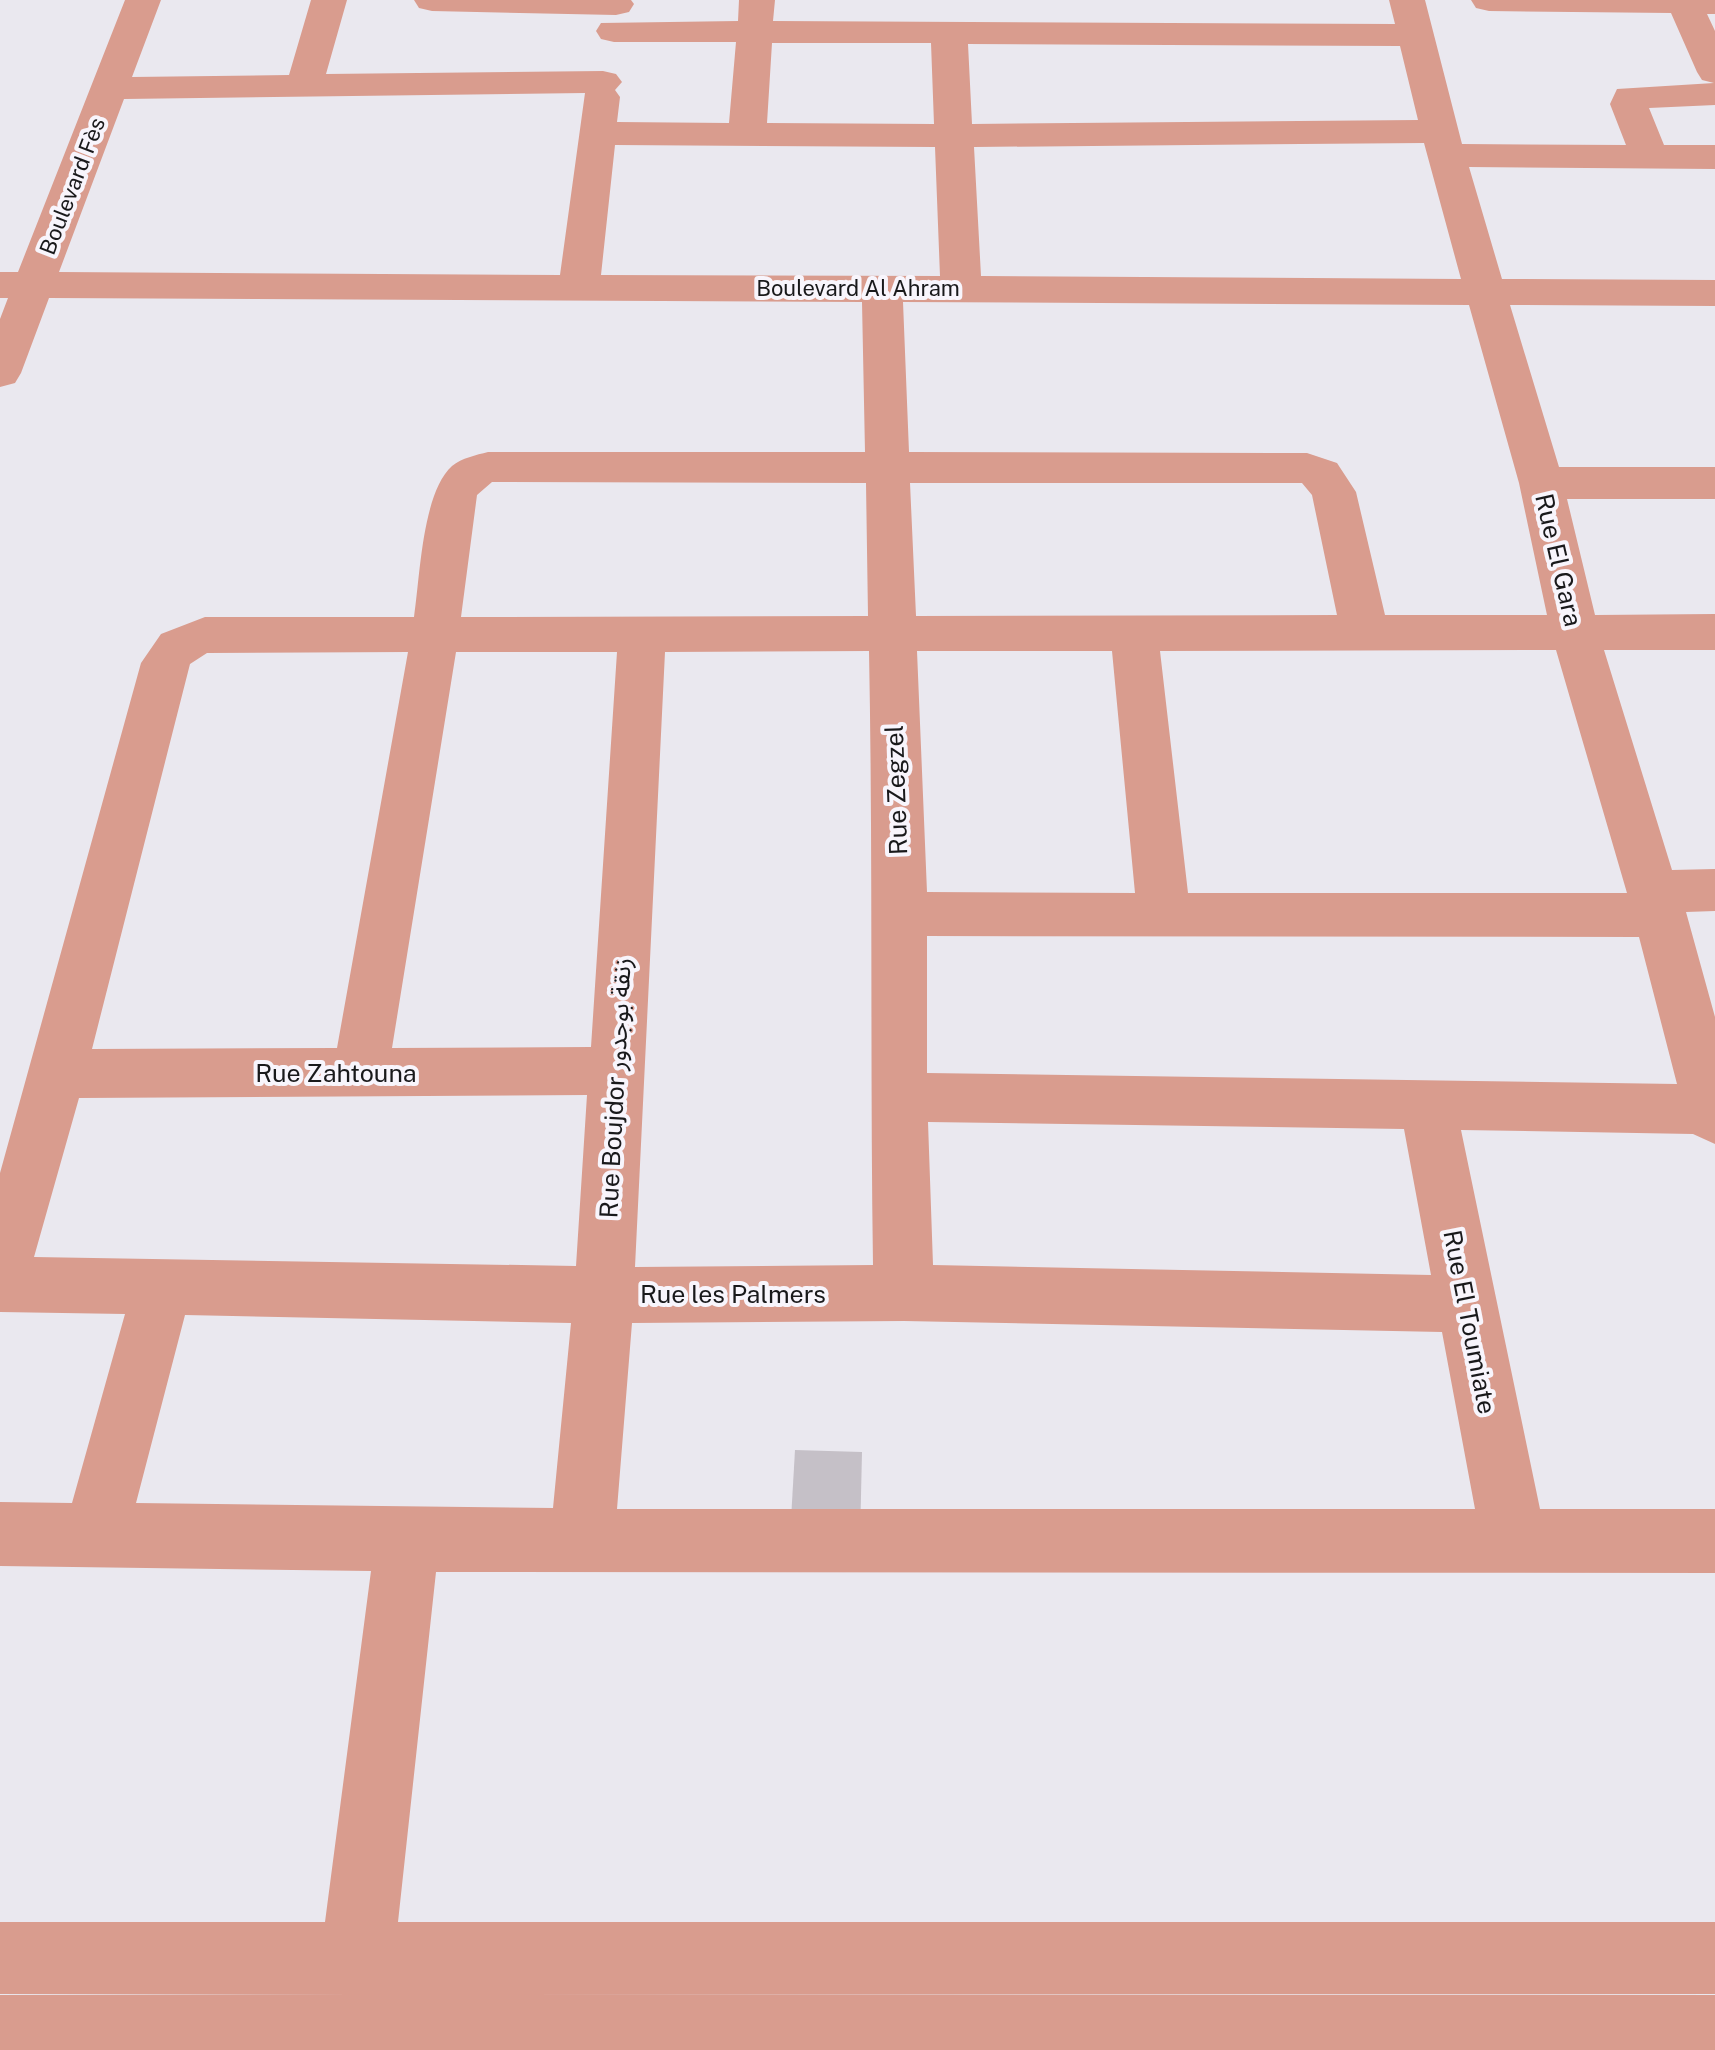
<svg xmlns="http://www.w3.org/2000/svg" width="1715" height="2050" font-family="'Public Sans','Noto Sans Arabic',sans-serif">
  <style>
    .building { fill: #c5c0c7 }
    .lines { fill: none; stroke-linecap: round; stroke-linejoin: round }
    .minor { fill: #d99c8e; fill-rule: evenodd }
    .labels { text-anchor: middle; stroke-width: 8; stroke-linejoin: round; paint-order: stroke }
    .far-street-label { font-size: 22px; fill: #19191b; stroke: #f8f5fc }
    .street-label { font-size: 25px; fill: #19191b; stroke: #f8f5fc }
  </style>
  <rect width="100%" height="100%" fill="#eae8ef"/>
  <path class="building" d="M795,1450L862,1452L860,1539L790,1537Z"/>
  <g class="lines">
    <path class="minor" d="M125,0H161L132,77L289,75L311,0H347L326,74L603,71L616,74L622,82L615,90L620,97L617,122L729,123L736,42H614L601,39L596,31L601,23L738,21L739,0H775L773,21L1395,24L1389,0H1425L1462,144L1626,145L1610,104L1617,89L1714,83L1702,80L1697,72L1671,13L1489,11L1476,8L1471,0H1715V14H1707L1715,31V105L1649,108L1664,145H1715V169L1469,167L1502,279L1715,280V306L1510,305L1559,467H1715V499H1567L1595,615L1715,614V650H1604L1672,870L1715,869V911L1686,912L1715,1017V1144L1693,1134L1461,1130L1540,1509H1715V1573L436,1572L398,1922H1715V1994L358,1995H1715V2050H0V1995H356L0,1994V1922H325L371,1571L0,1566V1502L72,1503L125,1314L0,1312V1173L141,663L161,634L205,617H414C420,578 422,493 452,466C462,458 476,455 488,452H865L862,302L49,298L21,373L15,383L0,387V319L8,298H0V272H18ZM772,43H931L934,124L767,123ZM968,44L1400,46L1418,120L972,124ZM585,93L560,275L59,272L124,99ZM1424,143L1461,279L981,276L974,147ZM615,145L935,147L940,276L601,275ZM903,302L1469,305L1519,483L1547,615H1385L1356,492L1337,463L1307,453L909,452ZM492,482L866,483L868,616L461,617L477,495ZM910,483H1302L1312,495L1337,615L916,616ZM1556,650L1627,893H1188L1160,651ZM869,651C873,856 870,1060 873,1265L635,1267L665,652ZM917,651H1112L1135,893L927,892ZM408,652L337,1048L92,1049L190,664L207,653ZM456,652H617L591,1047L392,1048ZM927,936L1639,937L1677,1084L927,1073ZM587,1095L576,1266L34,1257L79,1098ZM928,1122L1404,1129L1431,1275L933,1265ZM185,1315L571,1323L553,1508L136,1503ZM904,1321L1442,1332L1475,1509H617L632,1323Z
      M414,0H631L634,4L629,12L616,15L432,11L419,8Z"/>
  </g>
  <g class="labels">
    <g class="far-street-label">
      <text transform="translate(72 186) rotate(-69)" y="8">Boulevard Fès</text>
      <text x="858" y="296">Boulevard Al Ahram</text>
    </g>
    <g class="street-label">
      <text transform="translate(1559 560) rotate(77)" y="9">Rue El Gara</text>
      <text transform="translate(896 790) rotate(-92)" y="9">Rue Zegzel</text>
      <text x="336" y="1082">Rue Zahtouna</text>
      <text transform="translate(615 1088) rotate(-87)" y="9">Rue Boujdor زنقة بوجدور</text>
      <text x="733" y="1303">Rue les Palmers</text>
      <text transform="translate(1470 1322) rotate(79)" y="9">Rue El Toumiate</text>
    </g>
  </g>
</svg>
